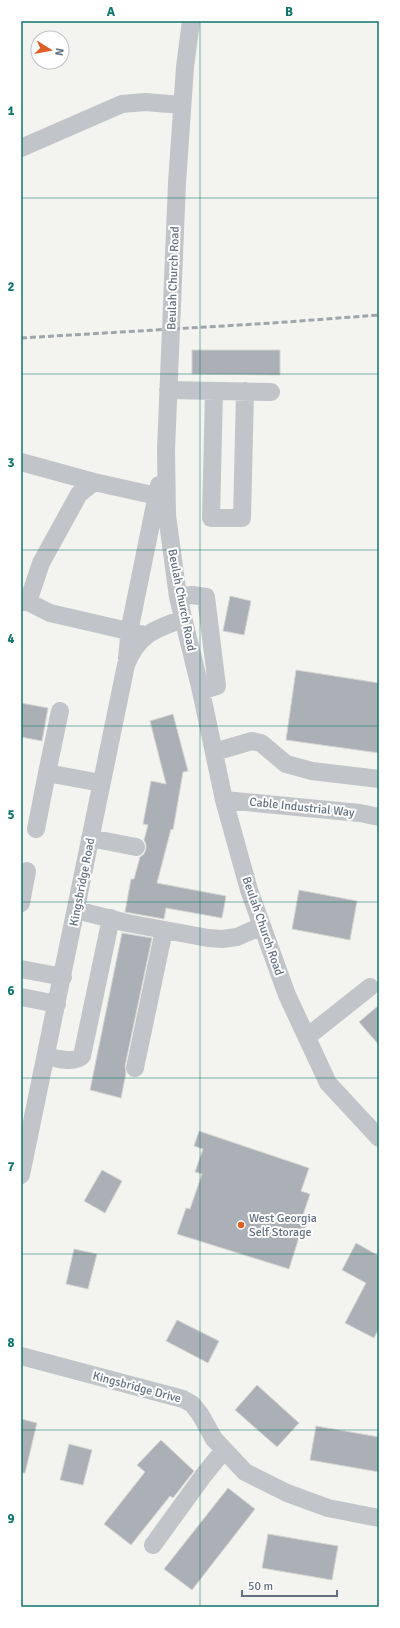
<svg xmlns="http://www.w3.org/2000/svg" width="400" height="1628" font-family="Signika,sans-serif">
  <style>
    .building { fill: #aab0b5; stroke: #d5d5d2 }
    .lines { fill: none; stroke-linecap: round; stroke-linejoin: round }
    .minor { stroke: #c1c4c8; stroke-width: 18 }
    .rail { stroke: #a0a5ab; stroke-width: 3; stroke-dasharray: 6 3; stroke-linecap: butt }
    .grid { fill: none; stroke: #0f766e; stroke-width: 1; stroke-opacity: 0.55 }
    .poi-dot { fill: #de5f25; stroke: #fff; stroke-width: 1.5 }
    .labels { text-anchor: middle; stroke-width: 4; stroke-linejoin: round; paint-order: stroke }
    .street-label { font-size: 12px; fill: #637180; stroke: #fff }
    .poi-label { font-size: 12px; fill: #637180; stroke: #fff; text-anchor: start }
    .neatline { fill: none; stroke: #0f766e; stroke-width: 1.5 }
    .grid-label { font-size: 13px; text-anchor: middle; font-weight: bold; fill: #0f766e }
  </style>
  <rect width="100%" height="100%" fill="#f3f4ef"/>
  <path class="building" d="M192,350H280V375L192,374Z
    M230,596L251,601L244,635L223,631Z
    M296,670L379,683V753L286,740Z
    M21,703L48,708L42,741L21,737Z
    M173,714L188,771L183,772L173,830L171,829L157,883L226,896L222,918L166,908L164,919L125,912L131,879H134L140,857L144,854L146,849V844L144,840L148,825L143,824L151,781L166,784L150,721Z
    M299,890L357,901L350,940L292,929Z
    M122,933L152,938L125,1066L126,1073L121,1098L90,1090Z
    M379,1005V1045L359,1022Z
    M199,1131L309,1168L301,1191L310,1194L302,1218L308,1220L303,1235L300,1234L289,1269L177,1234L186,1208L190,1209L202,1174L195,1172L203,1149L194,1146Z
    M102,1170L122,1181L105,1213L84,1201Z
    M356,1243L379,1256V1328L374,1338L345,1323L366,1283L342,1270Z
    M74,1249L97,1254L88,1289L66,1284Z
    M177,1320L219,1341L208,1363L166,1341Z
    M257,1385L299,1423L277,1447L235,1410Z
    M21,1419L37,1423L25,1473H21Z
    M316,1426L379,1437V1472L310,1460Z
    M161,1440L194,1471L173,1498L170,1496L131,1545L104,1524L145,1472L137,1465Z
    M69,1444L92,1450L83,1485L60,1480Z
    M228,1488L255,1509L192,1590L164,1569Z
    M268,1534L338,1546L332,1580L262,1568Z"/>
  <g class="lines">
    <path class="minor" d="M191,21L185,67L177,183L166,450L167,515L178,597L201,691L224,800L249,890L287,995L328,1083L379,1138
      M21,148L122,104L145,102L182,105
      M168,390L271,392
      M214,391L211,518H242L245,391
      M21,462L94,482L166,498
      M178,597L192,595L206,597L217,686L201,691
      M21,602H28L41,563L79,494L94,482
      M28,602L50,613L141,634
      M127,658L130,627L159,485
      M60,711L47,773L101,783
      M214,752L252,741L261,743L286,764L312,771L379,779
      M224,800L360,813L379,817
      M36,829L47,773
      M90,838L136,847
      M21,903L27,871
      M76,910L127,923L208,938L222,939L237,937L262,926
      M21,969L63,977
      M21,997L57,1004
      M307,1037L370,987
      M46,1056C56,1058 74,1064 82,1056L111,918
      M135,1068L164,930
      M21,1175L126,665C138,635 154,629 183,619
      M21,1356L183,1399L192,1404L200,1414L214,1439L245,1472L287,1493L328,1508L379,1518
      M153,1545L203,1476L224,1450"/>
    <path class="rail" d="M21,338L273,323L379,315"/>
  </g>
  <path class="grid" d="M200,21V1607M21,198H379M21,374H379M21,550H379M21,726H379M21,902H379M21,1078H379M21,1254H379M21,1430H379"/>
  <circle class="poi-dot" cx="241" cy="1225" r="4"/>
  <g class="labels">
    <g class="street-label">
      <text transform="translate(173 278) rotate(-88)" y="4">Beulah Church Road</text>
      <text transform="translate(182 600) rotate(79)" y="4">Beulah Church Road</text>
      <text transform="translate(302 807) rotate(6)" y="4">Cable Industrial Way</text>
      <text transform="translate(82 882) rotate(-79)" y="4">Kingsbridge Road</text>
      <text transform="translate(263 926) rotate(71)" y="4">Beulah Church Road</text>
      <text transform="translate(137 1387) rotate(15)" y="4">Kingsbridge Drive</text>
    </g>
    <g class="poi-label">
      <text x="249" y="1222">West Georgia<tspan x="249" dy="14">Self Storage</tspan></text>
    </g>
  </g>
  <rect width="400" height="1628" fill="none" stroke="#ffffff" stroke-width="44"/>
  <g transform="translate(50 50) rotate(101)"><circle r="19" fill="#ffffff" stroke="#c1c6cc"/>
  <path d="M0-3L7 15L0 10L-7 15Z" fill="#de5f25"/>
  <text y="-6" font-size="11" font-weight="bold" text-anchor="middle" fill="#637180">N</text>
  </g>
  <path d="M242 1590v6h95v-6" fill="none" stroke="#637180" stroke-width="2"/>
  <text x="248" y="1590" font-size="12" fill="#637180" stroke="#ffffff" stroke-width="3" paint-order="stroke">50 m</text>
  <rect x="22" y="22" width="356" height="1584" class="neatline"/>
  <g class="grid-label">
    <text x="111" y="16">A</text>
    <text x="289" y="16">B</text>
    <text x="11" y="115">1</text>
    <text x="11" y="291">2</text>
    <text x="11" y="467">3</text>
    <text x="11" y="643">4</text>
    <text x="11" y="819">5</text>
    <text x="11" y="995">6</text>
    <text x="11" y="1171">7</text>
    <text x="11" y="1347">8</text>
    <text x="11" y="1523">9</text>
  </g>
</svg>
